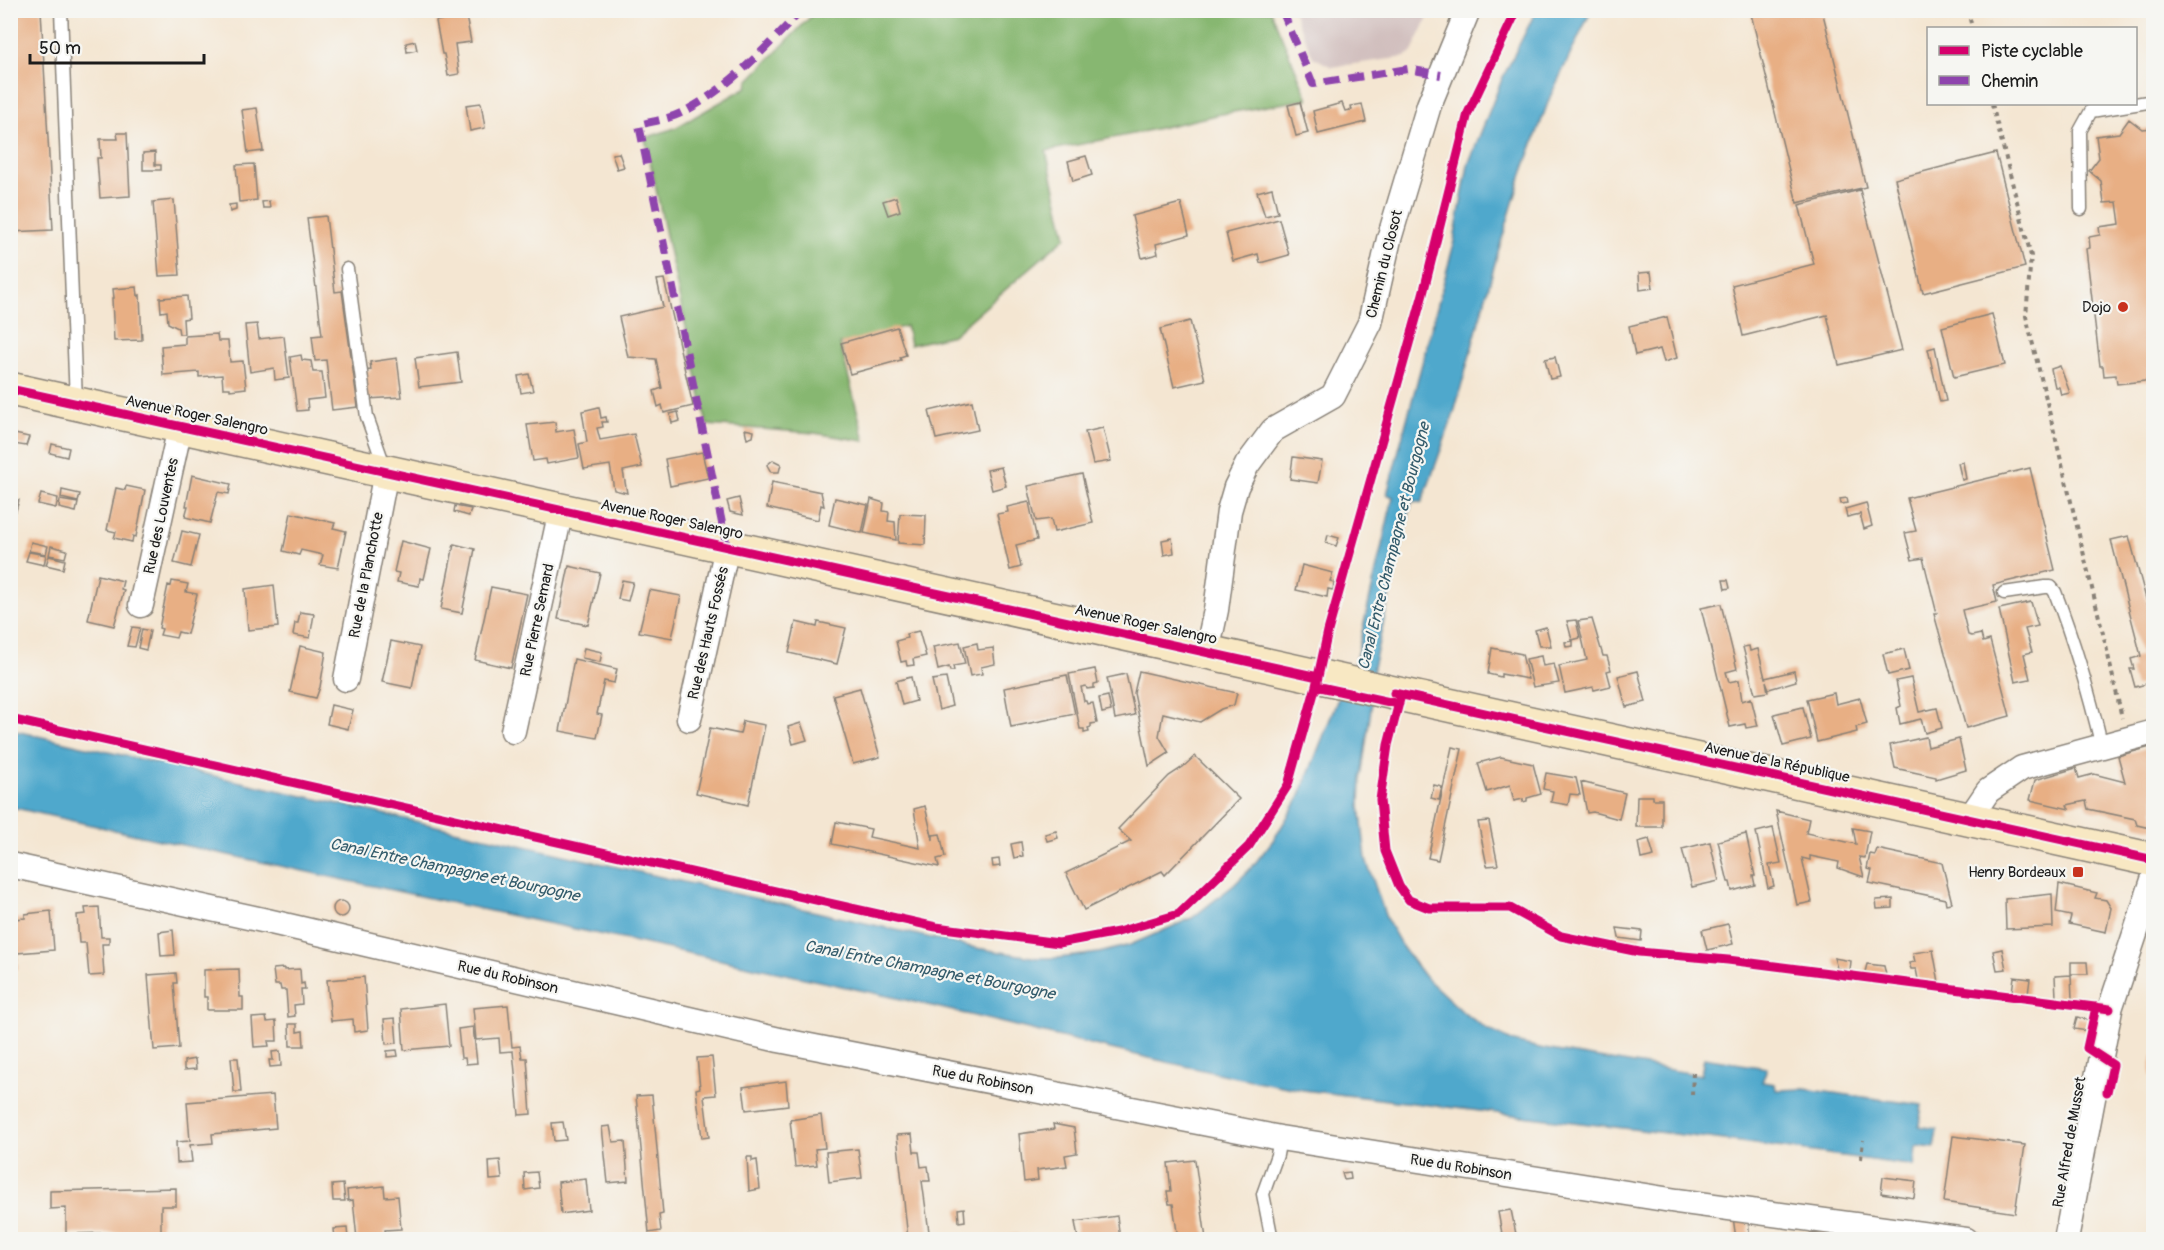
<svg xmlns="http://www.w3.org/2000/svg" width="2164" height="1250" font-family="Pangolin,sans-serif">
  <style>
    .industrial { fill: #d1bfbe }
    .forest { fill: #87b771; stroke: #526a46; stroke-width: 1.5 }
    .water { fill: #4fa8cc; stroke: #366274; stroke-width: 1.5 }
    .building { fill: #e8af84 }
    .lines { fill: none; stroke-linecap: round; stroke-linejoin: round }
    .service-casing { stroke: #888177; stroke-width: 15 }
    .minor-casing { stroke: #888177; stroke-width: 27 }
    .secondary-casing { stroke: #888177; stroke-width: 36 }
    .path { stroke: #888177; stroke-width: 4; stroke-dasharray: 4.5 4.5; stroke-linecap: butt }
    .service { stroke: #fff; stroke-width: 12 }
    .minor { stroke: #fff; stroke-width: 24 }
    .secondary { stroke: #f8e8c3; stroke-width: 33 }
    .quiet { stroke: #8e44ad; stroke-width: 8; stroke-dasharray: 15 8; stroke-linecap: butt }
    .cycleway-casing { stroke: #f6f6f2; stroke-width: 13 }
    .cycleway { stroke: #d6006c; stroke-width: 9 }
    .poi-dot { fill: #c8321e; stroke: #f6f6f2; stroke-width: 2 }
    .labels { text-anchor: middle; stroke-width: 4.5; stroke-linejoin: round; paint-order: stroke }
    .street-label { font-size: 15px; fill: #1c1c1c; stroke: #f6f6f2 }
    .poi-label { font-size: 15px; fill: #1c1c1c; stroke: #f6f6f2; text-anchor: end }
    .water-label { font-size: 16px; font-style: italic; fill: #335b6b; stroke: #f6f6f2 }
  </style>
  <rect width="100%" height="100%" fill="#f6f6f2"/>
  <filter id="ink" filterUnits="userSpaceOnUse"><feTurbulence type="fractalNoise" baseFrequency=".0167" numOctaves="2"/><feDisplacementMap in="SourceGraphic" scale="12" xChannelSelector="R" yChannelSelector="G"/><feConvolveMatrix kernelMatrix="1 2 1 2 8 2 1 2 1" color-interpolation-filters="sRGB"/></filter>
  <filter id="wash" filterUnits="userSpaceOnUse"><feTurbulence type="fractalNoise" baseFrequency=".008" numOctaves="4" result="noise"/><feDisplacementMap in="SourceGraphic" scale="24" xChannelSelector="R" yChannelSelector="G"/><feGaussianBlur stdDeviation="1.35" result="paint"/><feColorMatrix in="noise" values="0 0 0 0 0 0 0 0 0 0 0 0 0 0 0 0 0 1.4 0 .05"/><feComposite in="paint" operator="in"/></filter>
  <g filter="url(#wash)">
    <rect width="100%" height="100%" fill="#f4e6d2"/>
    <path class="industrial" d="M1293,11H1431L1412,52L1405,57L1332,67L1313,57Z"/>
    <path class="forest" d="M816,11H1271L1308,99L1216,115L1133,134L1046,151L1066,237L953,335L910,345L906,326L840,344L865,441L814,433L707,425L645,138L675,128L747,87L748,81Z"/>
    <path class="water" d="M1536,11H1591L1550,97L1521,177L1498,252L1454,413L1422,503L1412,501L1373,667L1371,709L1361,777L1360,805L1366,859L1386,918L1403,948L1424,976L1464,1013L1487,1029L1514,1042L1544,1049L1701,1075L1704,1058L1767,1068L1762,1082L1775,1084L1776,1090L1804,1089L1922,1105L1919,1126L1937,1129L1934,1148L1916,1146L1914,1166L1733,1141L1303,1090C1168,1066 1035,1029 901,999C604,934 307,874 11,807V730L976,948L1038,958H1058L1099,953L1130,945L1192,918L1234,885L1252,867L1274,839L1299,798L1337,701L1355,663L1393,497L1387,494L1452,251L1468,165L1502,79Z"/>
    <g id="blocks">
      <path class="building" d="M10,10H41L53,230L10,232Z
        M1763,10H1822L1866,187L1797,203L1751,14Z
        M466,16L471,42L455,44L459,74L448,76L444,54H442L436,21Z
        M415,41L417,50L407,52L406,43Z
        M1300,102L1308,133L1296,136L1288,105Z
        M481,103L485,128L470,131L466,105Z
        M1342,103L1345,111L1352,110L1351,106L1362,104L1366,122L1318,134L1313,111Z
        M257,108L263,151L248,153L242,110Z
        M2129,119L2142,129L2154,128V380L2117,384L2116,375L2104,376L2103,366H2100L2086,249L2090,248L2089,237L2100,235L2099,227L2120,224L2117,202L2104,203L2101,181L2089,171L2099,158L2096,136L2119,133Z
        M117,133H127L130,196L100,198L97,158H101L100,139H118Z
        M155,152V165H161V170H143V153Z
        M619,153L624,167L617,169L612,154Z
        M1996,153L2025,267L1923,293L1895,179Z
        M1086,156L1092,175L1073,181L1068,161Z
        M254,164L257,200L239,202L236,165Z
        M1272,188L1278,213L1265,216L1257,192Z
        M1860,190L1902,350L1839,365L1827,315L1743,336L1732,285L1814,264L1799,205Z
        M896,197L900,211L888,215L883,201Z
        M174,200L180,275L159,276L153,202Z
        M269,201L270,208H263L262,202Z
        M1181,203L1189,235L1156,244L1158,254L1142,258L1132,216Z
        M236,204V210L230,212L229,205Z
        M326,216L335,292L342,291L358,407L332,410L326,360L315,361L312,336L322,335L307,218Z
        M1279,219L1289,255L1260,263L1258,254L1233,261L1226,233Z
        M1651,272L1653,288L1640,290L1639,273Z
        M664,279L693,406L664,413L662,405L658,407L654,391L662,388L656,359L628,357L619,317L663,307L657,280Z
        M137,287L138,296L140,295L142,340L114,341L112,298H114L113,289Z
        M187,296L189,318L183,319L184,334H179L178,328L168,323L167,311L161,312L160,298Z
        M1992,314L2005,365L1954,377L1942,327Z
        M1667,317L1677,358L1664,362L1660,349L1635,355L1629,326Z
        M1190,321L1205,380L1174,387L1160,329Z
        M257,324L259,339L284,336L289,378L275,380L274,368L250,372L245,325Z
        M897,327L906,355L900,357L901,360L850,374L841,343Z
        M217,334L218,341H228L230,362L243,361L246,388L230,390V388H223L222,375L199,377V372L163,375L161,346L185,344V336Z
        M1935,347L1946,401L1940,402L1928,349Z
        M457,352L461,382L419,387L415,358Z
        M301,355L302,360L311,361L313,372H322L325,398L307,400L308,410L297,411L290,357Z
        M1555,357L1560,377L1550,379L1545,359Z
        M397,358L402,397L367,399L363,371L371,370L370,362Z
        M2060,366L2070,393L2061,395L2059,387H2055L2051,369Z
        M529,374L533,391L521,393L518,376Z
        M972,401L978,430L936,439L929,411Z
        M599,407L601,418L606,417L607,422H602L603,427L597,428L600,440L634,434L642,467L623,471L627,493L614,490L610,465L584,469L579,444L587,442L582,411Z
        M678,412L680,421L672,423L670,414Z
        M555,422L556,432L574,429L579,458L547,464L546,459L533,461L527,425Z
        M1103,428L1111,461L1093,464L1085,432Z
        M745,429L754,431L753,437L747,439Z
        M10,433L29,437L26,446L14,444L11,457Z
        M52,444L69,448L67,457L50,453Z
        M702,452L708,478L670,486L665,459Z
        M1293,457L1322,461L1318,483L1290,479Z
        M773,460L781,464L779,472H771L767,465Z
        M1963,462L1966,479L1962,480L1958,463Z
        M1001,467L1006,486L992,490L987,470Z
        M2030,468L2055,570L1993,585L1997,602L1962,610L1968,635L1972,636L1981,634L1983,642L1990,640L2010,716L1966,728L1934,614H1937L1923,558L1912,560L1905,533L1916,531L1907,498Z
        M1082,474L1093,523L1054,532L1051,519L1036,521L1028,486Z
        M192,475L231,484L229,494L218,492L210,523L185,517L188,506H186Z
        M772,482L821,492L824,506L821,505L818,520L767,508Z
        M126,486L145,490L136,537L133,536L132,542L114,538L116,532L107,530L116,488L125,490Z
        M62,490L80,494L78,502L61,498Z
        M41,494L58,498L56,508L38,504Z
        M10,498L19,500L16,511L10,510Z
        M739,498L743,515L730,512L727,501Z
        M835,498L868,505L862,533L829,525Z
        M1847,498L1848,503L1841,504L1840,499Z
        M871,499L884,503L883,511L889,512L888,521L895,522L896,540L864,533Z
        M60,500L78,503L76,512L59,508Z
        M1029,502L1037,540L1016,545L1021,567L1010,570L997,514L1008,512L1007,507Z
        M1866,503L1872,526L1864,529L1860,514L1847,517L1845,509Z
        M455,506L471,509L469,516L454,512Z
        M291,513L335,523L333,528L346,531L338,568L320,565L323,555L301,550L299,555L283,551Z
        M900,514L926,515L925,545L898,543Z
        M182,531L199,535L191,567L174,563Z
        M1328,535L1339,538L1336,546L1326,543Z
        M2129,536L2154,628V682L2135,687L2130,669H2134L2131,659L2141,656L2111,540Z
        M1172,538L1174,553L1164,555L1162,540Z
        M401,541L431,549L424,579L420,578L419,586L397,582L399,573L394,572Z
        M31,542L48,546L46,554L29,551Z
        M454,544L475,549L462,613L441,609Z
        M51,546L67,550L65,558L49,555Z
        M29,552L46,555L44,565L26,561Z
        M49,556L65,560L63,569L46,565Z
        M1302,565L1333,573L1330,581L1334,582L1333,590L1328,589L1327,597L1296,590Z
        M569,566L600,573L588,625L558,619Z
        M98,575L123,581L121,589L124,590L114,626L88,620Z
        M622,580L633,582L628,601L618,599Z
        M1723,580H1728L1730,588L1725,589Z
        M172,581L188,584L186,592L197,594L187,634L178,632L176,638L160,635L162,629L159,628L168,585L171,586Z
        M274,585L278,627L248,630L245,589Z
        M491,587L527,594L511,668L475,660Z
        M649,590L681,596L672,638L639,632Z
        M2031,602L2038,626L2025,629L2032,652L2024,654L2030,679L2015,682L1999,609Z
        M1721,604L1737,669L1726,672L1729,682L1739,680L1742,701L1751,698L1758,726L1746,728L1745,724L1730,727L1701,608Z
        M300,612L314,614L310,638L293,635L295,623H298Z
        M1592,619L1603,656H1607L1611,670L1607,671L1611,686L1594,690L1593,687L1565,693L1559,666L1587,660L1578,621Z
        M1576,620L1580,638L1572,640L1567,621Z
        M796,622L817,627L818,622L846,628L837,664L789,653Z
        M132,627L140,628L135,647L127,646Z
        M1546,627L1551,646H1539L1535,630Z
        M142,629L150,631L146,650L138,648Z
        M919,631L926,656L913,659L914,665L907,666L906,661L901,662L896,641L907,638L906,634Z
        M391,641L420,647L412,688L382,682Z
        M1573,641V646L1566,647L1565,642Z
        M960,642L965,664L953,666L954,671H950L949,667L938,670L933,647Z
        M977,643L978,650L993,648L995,664L981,667L982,674L970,676L964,646Z
        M300,646L326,652L320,687L316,698L290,692Z
        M1749,646L1750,651L1758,649L1765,678L1794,671L1796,681L1769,689L1766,681L1768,692L1755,694L1743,647Z
        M584,648L602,652L600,662L582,658Z
        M1492,648L1522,654L1528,679L1501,674V677L1488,674Z
        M1904,649L1909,670L1888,675L1883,654Z
        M1541,656L1543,666L1554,664L1559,683L1533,687L1526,659Z
        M574,659L617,669L614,683L604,681L597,714L602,715L597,738L560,731Z
        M1095,669L1098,683L1094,684V688L1087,689L1086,686L1081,687L1084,701H1086L1087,704L1093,703L1097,723L1091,724V727L1088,728L1089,732L1084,733V729H1080L1069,674Z
        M1139,671L1237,693L1234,705L1221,709L1200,722L1163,713L1159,736L1169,753L1149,766L1134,693Z
        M1638,671L1646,702L1626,707L1618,676Z
        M1126,674L1135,715L1115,719L1107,678Z
        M1067,675L1075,714L1011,727L1004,688Z
        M911,677L916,701L902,705L896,681Z
        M946,678L952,706L939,710L932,680Z
        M1911,678L1919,712L1937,708L1942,728L1925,733L1921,719L1900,724L1897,708L1901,706L1896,681Z
        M860,688L880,757L853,764L833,695Z
        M1834,693L1836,704L1860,698L1867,724L1856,727L1857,732L1817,742L1807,699Z
        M1108,696L1111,711L1102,713L1099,698Z
        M331,705L353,710L348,729L327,724Z
        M1803,707L1811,739L1783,746L1774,714Z
        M743,721L765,725L748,805L696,793L710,728L740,734Z
        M801,723L807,740L793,744L788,727Z
        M1926,737L1928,747L1959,739L1966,770L1936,779V777L1895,768L1890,745Z
        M2154,746V829L2137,825L2135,819L2088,809L2086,801L2067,805L2069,809L2030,800L2035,780L2076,768L2079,778L2094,774L2125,782L2118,756Z
        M1452,747L1462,749L1438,860L1428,858Z
        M1195,756L1239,799L1165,875L1162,871L1084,910L1066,873L1131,841L1118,829L1169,776L1183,767Z
        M1501,757L1533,764L1541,794L1527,798V801L1523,802V799L1514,801L1510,785L1487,792L1478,763Z
        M1546,773L1576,778L1580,795L1570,794L1568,805L1551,802L1553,791L1543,789Z
        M1581,782L1625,793L1619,819L1593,812L1587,813Z
        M1434,785L1442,787L1439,800L1431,798Z
        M1637,796H1653V799H1662V827H1636Z
        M925,806L933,840V835L940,834L941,838L945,857L937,859L939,867L832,844L836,822L871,829L869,837L920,848L914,809Z
        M1776,811L1809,819L1806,833L1856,844L1853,828L1870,831L1865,858L1859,857L1864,877L1838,868L1839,862L1810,856V860L1802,858L1812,902L1797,905Z
        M1489,821L1498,865L1487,866L1478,822Z
        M1773,828L1781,863L1769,865L1774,886L1768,888L1756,832Z
        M1056,831L1058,838L1047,841L1045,834Z
        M1746,834L1755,876H1753L1755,885L1732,891L1730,882H1728L1718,841Z
        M1649,839L1654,856L1641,859L1638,842Z
        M1021,842L1023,856L1014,858L1011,844Z
        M1710,842L1719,881L1692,887L1682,849Z
        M1877,849L1942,863L1952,903L1946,904L1945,899L1869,883L1872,870L1867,869L1870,854L1875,855Z
        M999,859L1000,866L993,867L992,860Z
        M2059,884L2097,893L2095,898L2106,900L2111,908L2106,932L2069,924L2071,916L2056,913Z
        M2052,894L2053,927L2006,929L2005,899Z
        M1893,899V908L1877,909L1876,900Z
        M333 909a8 8 0 1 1 16 0a8 8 0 1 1-16 0Z
        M99,907L101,937H109V944H102L104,975L89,976L86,943H79L77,915L86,914L85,908Z
        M51,911L54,950L17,953L18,969H10V949L16,948L14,919L25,918V914Z
        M1728,924L1733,944L1707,950L1702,930Z
        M1617,928L1642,931L1641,941L1619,938Z
        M173,930L175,955L161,956L159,932Z
        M2002,949L2006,969L1997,970L1993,951Z
        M1933,950L1939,982L1918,979L1916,969H1911L1909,963L1915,962L1913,953Z
        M1834,958L1851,961L1850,970L1837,968Z
        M2071,962H2087L2088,974H2071Z
        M1867,964L1884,966L1886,975L1865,972Z
        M284,968V970L300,969L301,984L304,983L305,989H301L302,1004L294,1005L295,1016L288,1017L286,990H281L280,985H275L273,969Z
        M239,969L240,997H243V1010H207V997H204V970Z
        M176,973L177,983H174L179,1048L154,1050L148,975Z
        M2071,975L2072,999L2056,997L2055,976Z
        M364,977L368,1030L354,1032L353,1019L331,1021L327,980Z
        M2014,977L2030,979L2028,994L2012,992Z
        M445,1004L449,1046L404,1050L401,1009Z
        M508,1005L512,1047L520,1046L522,1058H527L531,1114L519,1115L513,1051L500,1052L499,1038L476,1040L473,1008Z
        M266,1017L267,1022L276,1021L277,1041H268L269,1046L254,1047L252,1018Z
        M2077,1017L2089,1020L2087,1031L2074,1029Z
        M395,1018L397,1043L386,1044L384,1019Z
        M289,1024H297V1032L303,1031L304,1046H290Z
        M473,1027L477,1063L466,1064L465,1058H461L458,1029Z
        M397,1050L398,1056L387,1057V1051Z
        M280,1051L281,1066L270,1067L269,1060H273L272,1052Z
        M2152,1056H2154V1077L2150,1076Z
        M712,1057L716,1095L704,1096L709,1137L702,1138L696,1089L700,1088L697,1058Z
        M231,1058H238L241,1092H234Z
        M195,1059L196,1069L184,1070V1061Z
        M786,1081L788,1105L746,1110L743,1087Z
        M273,1095L276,1128L212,1134L213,1143L190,1145L192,1162L177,1163L176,1142L190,1141L187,1102Z
        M652,1095L663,1214L659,1215L661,1231L649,1233L636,1096Z
        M821,1115L825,1148L815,1149L817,1165L795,1167L790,1120Z
        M563,1122L566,1140L554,1141L552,1123Z
        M1053,1124L1074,1128L1077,1153L1065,1155L1067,1166L1037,1170L1038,1180L1024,1182L1019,1134L1054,1129Z
        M610,1126L613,1142L625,1141L628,1181L608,1183L602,1127Z
        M912,1134L914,1152H919L921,1167L928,1166L930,1181H922L930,1239H908L897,1135Z
        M1953,1136L2025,1145L2015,1213L1944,1202Z
        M858,1149L862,1178L829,1182L826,1152Z
        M747,1157H752V1161L757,1160L760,1189L749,1191Z
        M500,1160L502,1179L490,1180L489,1161Z
        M1195,1160L1206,1239H1178L1173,1204H1169L1167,1191H1171L1168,1163Z
        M537,1172L539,1188L525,1190L524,1173Z
        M1350,1172L1351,1179L1344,1180L1342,1173Z
        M1883,1177L1916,1181L1914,1198L1881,1193Z
        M586,1179L589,1210L561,1214L558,1182Z
        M343,1184L345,1201H333L332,1185Z
        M384,1186L385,1197L398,1196L401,1229L385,1230L386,1239H357L353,1200L348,1201L347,1190Z
        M176,1188V1206H161V1232L66,1234V1208L50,1209V1191Z
        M964,1208L965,1221L959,1222L958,1209Z
        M1511,1210L1517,1239H1503L1498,1212Z
        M1117,1216L1120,1239H1078L1075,1222Z
        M1733,1217L1748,1219L1750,1239H1736Z
        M347,1228L348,1239H335L334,1229Z
        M1829,1233L1830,1239H1811L1810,1234Z
        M1018,1234L1019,1239H997L996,1237Z"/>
    </g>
  </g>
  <g filter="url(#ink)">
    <use href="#blocks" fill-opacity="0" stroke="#888177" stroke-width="1.5"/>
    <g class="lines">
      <g class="service-casing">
        <path id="service" d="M61,10L76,402
          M2081,209L2080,131L2091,111L2154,101
          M347,269L367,417L385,468
          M2004,593L2045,587H2051L2055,592C2075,644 2089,692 2102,747
          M1272,1240L1263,1194L1277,1155L1280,1138"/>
      </g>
      <g class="minor-casing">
        <path id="minor" d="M141,605L180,427
          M1207,652L1216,610L1229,511L1236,487L1247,465L1273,430L1333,396L1370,323L1389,239L1429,105L1468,10
          M346,679L386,472
          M689,719L727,547
          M513,731L561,510
          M1969,819L1988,791L2022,768L2154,732
          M10,865L267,921L779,1040L1280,1138L1677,1201L1966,1240
          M2066,1240L2110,1009L2154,877"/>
      </g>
      <g class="secondary-casing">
        <path id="secondary" d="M10,389L2154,860"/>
      </g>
      <path class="path" d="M1968,10L1972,28
        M1992,104L2031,256L2026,316L2106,646L2122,718
        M1692,1095L1693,1073
        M1861,1159L1863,1140"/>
      <use href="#service" class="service"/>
      <use href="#minor" class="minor"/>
      <use href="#secondary" class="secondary"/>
      <path class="quiet" d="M1282,10L1313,84L1408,69L1441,75
        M727,547L639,125C653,121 670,119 683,112C730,88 766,47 802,10"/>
      <g class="cycleway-casing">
        <path id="cycleway" d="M10,389L1318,677
          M1316,686L1399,704
          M1394,693L2154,860
          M1401,695L1388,745L1380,800L1385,851L1399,886L1409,900L1429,908H1510L1561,936L1639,952L1728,960L2110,1009
          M10,719L936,927L1059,943L1118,932L1179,914L1249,846L1288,785L1316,686L1328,631L1423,294L1468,113L1517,10
          M2096,1007L2087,1048L2113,1065L2107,1092"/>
      </g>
      <use href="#cycleway" class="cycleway"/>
    </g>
  </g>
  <g class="poi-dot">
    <circle cx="2123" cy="307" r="6"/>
    <rect x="2072" y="866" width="12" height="12" rx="3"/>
  </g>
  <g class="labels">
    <g class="street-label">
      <text transform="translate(1384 264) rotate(-76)" y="5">Chemin du Closot</text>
      <text transform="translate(197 415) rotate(12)" y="5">Avenue Roger Salengro</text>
      <text transform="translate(161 516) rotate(-78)" y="5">Rue des Louventes</text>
      <text transform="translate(672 519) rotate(12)" y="5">Avenue Roger Salengro</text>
      <text transform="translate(366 575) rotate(-79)" y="5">Rue de la Planchotte</text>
      <text transform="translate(537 620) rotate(-78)" y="5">Rue Pierre Semard</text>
      <text transform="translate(1146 624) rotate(12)" y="5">Avenue Roger Salengro</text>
      <text transform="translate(708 633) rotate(-77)" y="5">Rue des Hauts Fossés</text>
      <text transform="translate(1777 762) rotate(12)" y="5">Avenue de la République</text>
      <text transform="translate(508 977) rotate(13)" y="5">Rue du Robinson</text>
      <text transform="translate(983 1080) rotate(11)" y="5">Rue du Robinson</text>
      <text transform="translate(2069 1142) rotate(-80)" y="5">Rue Alfred de Musset</text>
      <text transform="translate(1461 1167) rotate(9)" y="5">Rue du Robinson</text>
    </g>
    <g class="poi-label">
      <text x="2111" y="312">Dojo</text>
      <text x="2066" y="877">Henry Bordeaux</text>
    </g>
    <g class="water-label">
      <text transform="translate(1393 546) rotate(-76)" y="6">Canal Entre Champagne et Bourgogne</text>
      <text transform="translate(455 869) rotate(12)" y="6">Canal Entre Champagne et Bourgogne</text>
      <text transform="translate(930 969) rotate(11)" y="6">Canal Entre Champagne et Bourgogne</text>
    </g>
  </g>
  <rect width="2164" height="1250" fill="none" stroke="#f6f6f2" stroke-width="36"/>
  <rect x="1927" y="27" width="210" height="78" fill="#f6f6f2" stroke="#9f9f9c" stroke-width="1.5"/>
  <rect x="1939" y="46" width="30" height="9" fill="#d6006c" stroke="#9f9f9c" stroke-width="1.5"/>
  <text x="1981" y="57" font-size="18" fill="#1c1c1c">Piste cyclable</text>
  <rect x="1939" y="76" width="30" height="9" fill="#8e44ad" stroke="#9f9f9c" stroke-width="1.5"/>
  <text x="1981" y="87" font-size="18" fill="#1c1c1c">Chemin</text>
  <path d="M30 54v9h174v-9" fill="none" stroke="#1c1c1c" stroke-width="3"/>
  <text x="39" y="54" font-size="18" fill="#1c1c1c" stroke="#f6f6f2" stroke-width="4.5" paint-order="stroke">50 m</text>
</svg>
